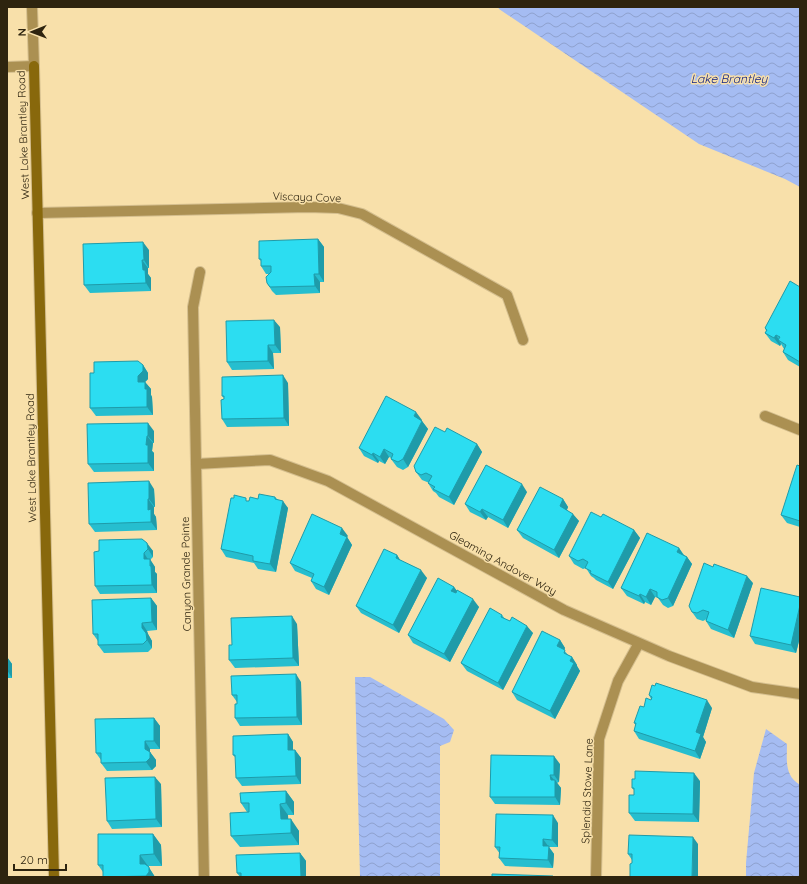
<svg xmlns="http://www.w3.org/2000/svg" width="807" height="884" font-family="Quicksand,sans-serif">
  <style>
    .water { fill: url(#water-waves) }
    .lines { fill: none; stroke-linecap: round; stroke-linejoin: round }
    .street-casing { stroke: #d4be8e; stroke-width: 12 }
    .secondary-casing { stroke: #d4be8e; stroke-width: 12 }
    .street { stroke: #ab9052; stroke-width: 10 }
    .secondary { stroke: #88680c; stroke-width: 10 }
    .wall { fill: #26becf }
    .shaded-wall { fill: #1f9ba9 }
    .building { fill: #2cddf1; stroke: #1f9ba9 }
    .labels { text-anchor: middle; stroke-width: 3; stroke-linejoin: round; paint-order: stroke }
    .street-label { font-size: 11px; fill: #2e240f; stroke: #f8e0aa }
    .water-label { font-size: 12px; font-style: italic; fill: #0f2184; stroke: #f8e0aa }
  </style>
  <defs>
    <pattern id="water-waves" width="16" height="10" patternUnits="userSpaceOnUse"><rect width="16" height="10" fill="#a5bcf2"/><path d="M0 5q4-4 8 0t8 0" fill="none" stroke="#8ea1ce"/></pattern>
  </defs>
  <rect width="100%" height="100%" fill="#f8e0aa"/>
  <path class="water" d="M498,7H800V187L785,179L699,144L499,9Z
    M355,677H370L444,719L454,730L450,742L440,746V877H360Z
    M766,729L787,744C787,760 784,775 800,785V877H746V863L754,773Z"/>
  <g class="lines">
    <g class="street-casing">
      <path id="street" d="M7,67L34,66L32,7
        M37,213L308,207L338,208L362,214L507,295L523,340
        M200,272L193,307L204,877
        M765,416L800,430
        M196,464L270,460L328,481L564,610L669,656L752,687L800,694
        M596,877L599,739L618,681L639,643"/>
    </g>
    <g class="secondary-casing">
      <path id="secondary" d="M34,66L54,877"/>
    </g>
    <use href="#street" class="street"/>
    <use href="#secondary" class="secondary"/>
  </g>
  <path class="wall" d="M318,239L324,247V282H320V293L276,295L272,291L267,283L270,274H266L261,266V261L259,259Z
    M149,250V268H148V274L151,278V291L90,293L84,285Z
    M800,287V367L788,360L783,352L784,349L781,344L780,346L771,341L765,333L766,331L765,328Z
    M280,327L281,353H273L274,369L232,370L227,362Z
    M143,365L148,373V379L145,382L151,389V395L152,397L153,415L96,416L90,408L94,373Z
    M288,383L289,426L227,427L222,419L224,398L222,396Z
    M421,420L428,429L408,467L403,470L397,467L391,459V458L389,457L385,464L379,461L378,463L364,456L359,448L422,420Z
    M154,431V443H153L152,451L154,453V471L94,472L88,464Z
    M445,432L477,444L482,452L454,505L439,497L436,493L433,491L428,483L429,482H427L422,480L416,472Z
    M800,466V527L787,523L781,515Z
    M154,489L155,507H154V514L156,517L157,530L95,532L89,524Z
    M527,492L508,528L488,517L486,520L470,512L465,504Z
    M275,497L277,499L288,508L276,572L258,569L254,563L226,557L221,549L249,501L258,499Z
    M563,499L568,507L567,510L579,521L559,558L523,538L517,530Z
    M601,517L634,530L640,538L613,589L596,580L594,578L591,576L586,568L583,569L574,564L569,556Z
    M348,536L347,537L352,545L329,595L316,589L311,581L312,578L295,571L290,563Z
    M142,539L153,551V557L150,560L155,567V572L157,574V593L100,594L95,586L99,551Z
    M679,548L684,555L687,557L692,564L673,606L668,608L663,605L658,598L655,597L651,605L645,602L644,604L627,596L621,588Z
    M397,555L400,560L427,578L399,633L361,613L356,606Z
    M753,583L734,638L711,629L706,621L707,619L703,621L697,619L692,612Z
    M454,587L457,591L479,607L450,662L413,643L408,635Z
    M800,597V637L796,653L755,644L750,636Z
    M151,598L157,606V630L147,631L148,634L152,641V648L148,652L104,653L98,645V641L93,634Z
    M502,615L505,619L533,633L503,690L467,671L461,663Z
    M297,624L299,666L235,668L229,660L232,645Z
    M560,640L565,648L564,650L568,655L572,657L577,665V666L580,671L555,719L517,700L512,692Z
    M7,657L12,664V678H7Z
    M301,682L302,725L240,726L235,718L237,702L232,695Z
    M649,695L712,708L703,737L706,742L700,759L639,739L634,731L636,725L634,723L644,707L651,700V699Z
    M154,718L160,726V749H150V752L156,760V766L152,770L107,771L101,763V760L96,753Z
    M288,734L293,742V750H295L301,758V784L242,786L236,778V758L233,755Z
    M560,764L559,782L557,783L561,788L560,805L495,804L490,797Z
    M700,781L699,822L635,821L629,813L634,795V790L632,788Z
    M161,784L162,827L112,829L107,821Z
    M286,791L294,802V815H288V819L299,831V845L240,847L231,836L247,812L241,803Z
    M558,823V847H549L554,854L553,868L505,866L499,858L500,854L495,847Z
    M153,834L161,845L162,866H148L155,877H103V872L98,865Z
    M698,844L632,863V860L628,854Z
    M300,853L306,861V877H240L237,873Z"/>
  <path class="shaded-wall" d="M318,239L324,247V282L319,274Z
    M143,242L149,250V268L144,260Z
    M142,260L148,268V274L151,278V291L146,283L143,270Z
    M314,274L320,282V293L315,286Z
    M274,320L280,327L281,353L275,345Z
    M776,335L780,342L778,340L781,344L780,346L774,338Z
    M268,345L273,353L274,369L268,361Z
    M143,365L148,373V379L145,382L151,389V395L152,397L153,415L147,407L138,382V376Z
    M283,375L288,383L289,426L284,418Z
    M416,412L422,420L419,424L414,416Z
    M422,421L428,429L408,467L403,459Z
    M148,423L154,431V443L148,436Z
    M147,436L153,443L152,451L154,453V471L148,463L146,445Z
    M477,444L482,452L454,505L449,497Z
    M384,449L389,457L385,464L380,457Z
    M373,453L379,461L378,463L372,455Z
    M149,481L154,489L155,507L149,499Z
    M522,484L527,492L508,528L503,520Z
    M148,499L154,507V514L156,517L157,530L151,522L148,510Z
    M563,499L568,507L565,514L560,506Z
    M283,501L288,508L276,572L270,564Z
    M482,509L488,517L486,520L480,512Z
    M573,514L579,521L559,558L554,550Z
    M342,528L348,536L347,537L352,545L329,595L324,587L340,534Z
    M634,530L640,538L613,589L608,582Z
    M147,543L153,551V557L148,549Z
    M679,548L684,556L677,552Z
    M144,553L149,561L144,559Z
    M397,555L402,563L396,558Z
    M687,557L692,564L673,606L668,598Z
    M150,559L155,567V572L157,574V593L152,585Z
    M421,570L427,578L399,633L393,625Z
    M747,576L753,583L734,638L728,630Z
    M454,587L459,594L451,591Z
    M650,589L655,597L651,605L646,597Z
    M640,594L645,602L644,604L639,596Z
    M151,598L157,606V630L152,622Z
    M473,599L479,607L450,662L444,654Z
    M800,605V637L796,653L791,645Z
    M292,616L297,624L299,666L293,658Z
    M142,623L147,631L148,634L152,641V648L147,640L142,628Z
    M527,626L533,633L503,690L498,683Z
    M560,640L565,648L562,654L557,646Z
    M7,657L12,664V678L7,670Z
    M572,657L577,665V666L580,671L555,719L550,711Z
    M296,674L301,682L302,725L297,717Z
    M707,700L712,708L703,737L706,742L700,759L695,751L696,732Z
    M154,718L160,726V749L154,741Z
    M288,734L293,742V758L288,750Z
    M145,741L150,749V756L145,749Z
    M295,750L301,758V784L296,776Z
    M150,752L156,760V766L152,770L146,762Z
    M554,756L560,764L559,782L554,775Z
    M694,773L700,781L699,822L693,814Z
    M550,775L555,781V780L561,788L560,805L555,797L551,780Z
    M155,777L161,784L162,827L156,819Z
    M286,791L294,802V815L286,803Z
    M280,804L288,815L289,831L281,819Z
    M553,815L558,823V847L552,840Z
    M291,819L299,831V845L291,833Z
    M153,834L161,845L162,866L154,854Z
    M693,837L698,844V877H692Z
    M543,839L554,854L553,868L548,860L543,846Z
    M300,853L306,861V877H301Z
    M140,855L148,866L155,877H147L140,864Z"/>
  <path class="building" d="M318,239L319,274H314L315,286L270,287L267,283L266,277L271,272V266H261V259H259V241Z
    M143,242L144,260H142L143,270H145L146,283L84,285L83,244Z
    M790,281L800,287V362L783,352L786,345L778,340L780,337L776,335L774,338L765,333L767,330L765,328Z
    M274,320L275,345H268V361L227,362L226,321Z
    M138,361L143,365V371L138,376V382H145V389H147V407L90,408V373H94V362Z
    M283,375L284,418L222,419L221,400L224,399V396H222V377Z
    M386,396L416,412L414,416L422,421L403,459L398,462L391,459L393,454L384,449L380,457L373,453L372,455L359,448Z
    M148,423V436H147L146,445H148V463L88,464L87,424Z
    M435,427L445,432L447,428L477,444L449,497L433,489L435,487L428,483L432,476L426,473L421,475L416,472L414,466Z
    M486,465L522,484L503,520L482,509L480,512L465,504Z
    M797,465L800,466V521L781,515Z
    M149,481V499H148V510L151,509V522L89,524L88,483Z
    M540,487L563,499L560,506L573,514L554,550L517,530Z
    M259,494L275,497V499L283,501L270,564L253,561V556L221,549L231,498H234V495L246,498V501H249L250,497L258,499Z
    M591,512L601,517L603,514L634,530L608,582L590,573L591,571L585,568L588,562L583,559L578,561L569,556Z
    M312,514L342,528L340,534L347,537L324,587L311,581L314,574L290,563Z
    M647,533L679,548L677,552L687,557L668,598L662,600L657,597V592L650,589L646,597L640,594L639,596L621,588Z
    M142,539L147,543L148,549L144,553V559H150V566H151L152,585L95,586L94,552L99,551V540Z
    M384,549L397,555L396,558L421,570L393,625L356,606Z
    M704,563L713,567L714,564L747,576L728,630L706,621L709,612L703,610L697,613L692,612L689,606Z
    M438,578L454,587L451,591L456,593L457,590L473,599L444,654L408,635Z
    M761,588L800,597V605L791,645L750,636Z
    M151,598L152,622L142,623V628L146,633L147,640L143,644L98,645V634H93L92,600Z
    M490,608L502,615L501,617L510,621L512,617L527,626L498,683L461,663Z
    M292,616L293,658L229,660V645H232L231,618Z
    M542,631L560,640L557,646L565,650L564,653L572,657L570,661L574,663L550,711L512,692Z
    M296,674L297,717L235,718V704H237V695H232L231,676Z
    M656,683L707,700L696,732L701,734L695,751L634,731L636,723H634L640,706L644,707L646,698L651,700L652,697L649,695L652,685L655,686Z
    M154,718V741H145V749L150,752V758L146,762L101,763V753H96L95,719Z
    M288,734V750H295L296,776L236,778L235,755H233V736Z
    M491,755L554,756V775H550L551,780H555V797H490Z
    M635,771L694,773L693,814L629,813V795H634V788H632V779H635Z
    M155,777L156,819L107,821L105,778Z
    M286,791V803L280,804L281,819H291V833L231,836L230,813L249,812V803H241L240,793Z
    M496,814L553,815L552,840L543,839V846H549L548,860L499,858L500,847H495Z
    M98,834H153L154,854L140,855V864H145L149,867V872L146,876L103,877V865H98Z
    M629,835L693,837L692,877H630V864L632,863V854H628Z
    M300,853L301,877H241V873H237L236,855Z
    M492,874L553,876L552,877H492Z"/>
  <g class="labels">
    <g class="street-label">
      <text transform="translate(23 135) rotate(-92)" y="4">West Lake Brantley Road</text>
      <text transform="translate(307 197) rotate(2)" y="4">Viscaya Cove</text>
      <text transform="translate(31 458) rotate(-91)" y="4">West Lake Brantley Road</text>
      <text transform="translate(503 563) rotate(29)" y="4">Gleaming Andover Way</text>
      <text transform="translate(186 574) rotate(-91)" y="4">Canyon Grande Pointe</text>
      <text transform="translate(587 791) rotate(-88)" y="4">Splendid Stowe Lane</text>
    </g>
    <g class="water-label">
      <text x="729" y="83">Lake Brantley</text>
    </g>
  </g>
  <rect width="807" height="884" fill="none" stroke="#2e240f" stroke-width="16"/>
  <g transform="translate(32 32) rotate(269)" stroke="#f8e0aa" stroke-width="3" paint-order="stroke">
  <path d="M0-3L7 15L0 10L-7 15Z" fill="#2e240f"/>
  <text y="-6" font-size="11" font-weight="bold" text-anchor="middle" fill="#2e240f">N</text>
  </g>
  <path d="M14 864v6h52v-6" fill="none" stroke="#2e240f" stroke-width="2"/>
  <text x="20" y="864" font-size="12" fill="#2e240f" stroke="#f8e0aa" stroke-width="3" paint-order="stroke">20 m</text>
</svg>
